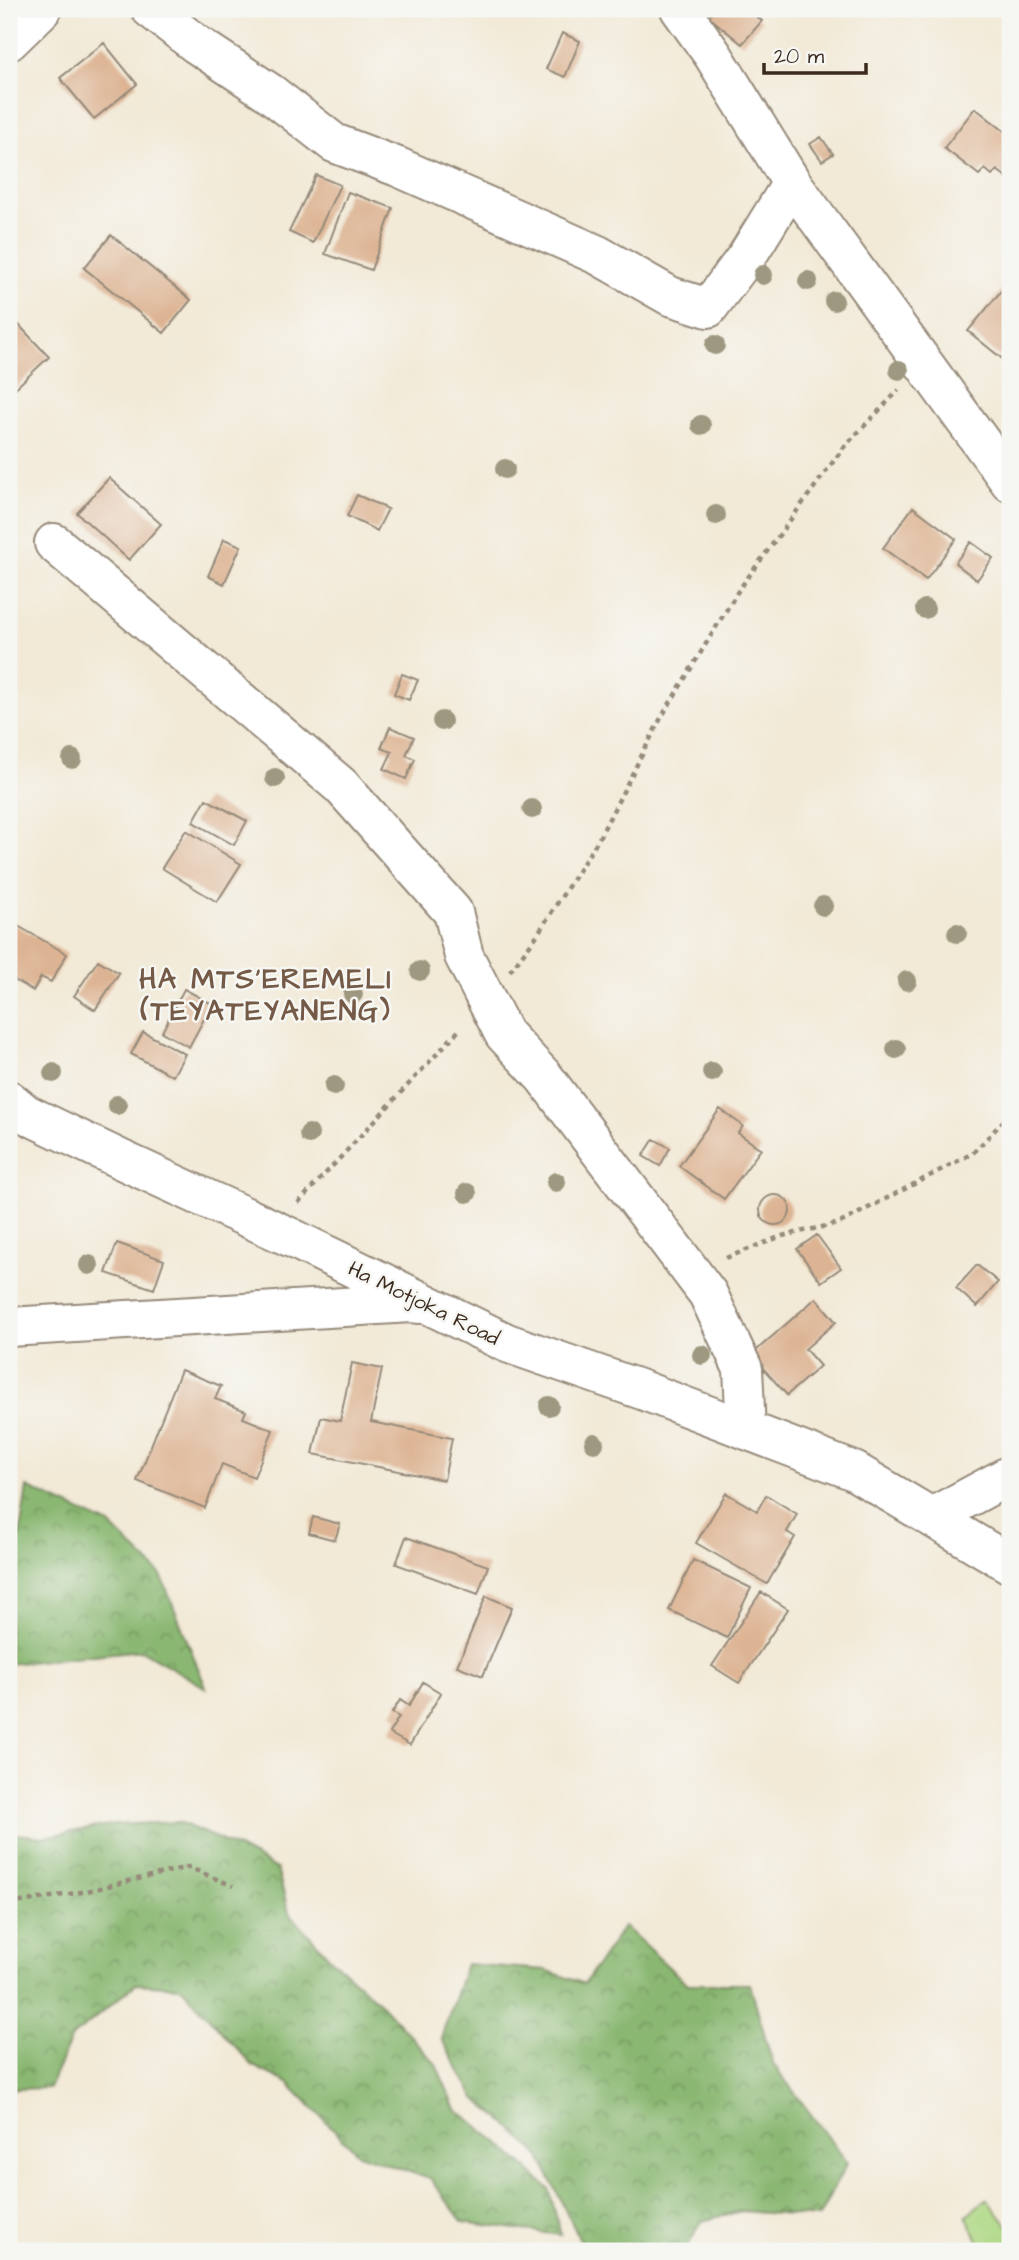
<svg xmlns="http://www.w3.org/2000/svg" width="1019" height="2260" font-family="'Architects Daughter',sans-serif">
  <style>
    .green { fill: #add884; stroke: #748151; stroke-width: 2 }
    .forest { fill: url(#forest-crowns); stroke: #627148; stroke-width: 2 }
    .building { fill: #ddb493 }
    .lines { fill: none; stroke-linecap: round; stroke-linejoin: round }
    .minor-casing { stroke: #968a7a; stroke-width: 42 }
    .path { stroke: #968a7a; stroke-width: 4.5; stroke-dasharray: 5 5; stroke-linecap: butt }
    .minor { stroke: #fff; stroke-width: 38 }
    .tree { fill: #9d987f }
    .labels { text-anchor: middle; stroke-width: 5; stroke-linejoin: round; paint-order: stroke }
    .street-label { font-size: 21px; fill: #3b2a1e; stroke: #f6f6f2 }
    .district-label { font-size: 28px; font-weight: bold; letter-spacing: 2px; fill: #745a47; stroke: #f6f6f2 }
  </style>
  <defs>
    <pattern id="forest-crowns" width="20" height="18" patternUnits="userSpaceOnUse" patternTransform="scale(1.75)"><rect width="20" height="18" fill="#8ab872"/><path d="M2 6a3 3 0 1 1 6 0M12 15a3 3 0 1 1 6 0" fill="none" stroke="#72965d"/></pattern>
  </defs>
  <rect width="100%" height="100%" fill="#f6f6f2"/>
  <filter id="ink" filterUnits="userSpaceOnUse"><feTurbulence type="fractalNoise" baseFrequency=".0143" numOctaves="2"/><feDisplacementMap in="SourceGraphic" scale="14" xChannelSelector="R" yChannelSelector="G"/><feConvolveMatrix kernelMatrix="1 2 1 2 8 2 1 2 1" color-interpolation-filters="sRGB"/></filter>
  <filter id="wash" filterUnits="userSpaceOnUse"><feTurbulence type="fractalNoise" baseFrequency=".00686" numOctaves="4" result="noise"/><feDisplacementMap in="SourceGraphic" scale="28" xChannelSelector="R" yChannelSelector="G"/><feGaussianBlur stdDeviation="1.57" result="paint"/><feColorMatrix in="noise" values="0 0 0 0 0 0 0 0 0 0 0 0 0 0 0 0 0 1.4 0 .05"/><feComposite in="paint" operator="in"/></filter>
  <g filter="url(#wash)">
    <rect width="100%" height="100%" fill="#f2e9d6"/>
    <path class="green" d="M987,2199L1010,2229V2251H983L966,2215Z"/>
    <path class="forest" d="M27,1487L110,1525L161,1575L206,1688L141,1650L9,1664V1564L15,1567Z
      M179,1822L238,1848L277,1869L289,1913L330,1958L383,2006L435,2063L456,2109L504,2147L549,2189L561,2235L463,2222L430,2179L358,2154L288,2083L253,2066L181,1987L136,1984L72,2037L49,2088L9,2089V1833L43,1837L109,1825Z
      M624,1926L687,1984H750L773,2064L847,2162L819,2217L741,2211L702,2221L685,2251H599L583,2246L540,2157L507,2124L475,2098L441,2038L466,1964L546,1970L584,1984Z"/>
    <g id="blocks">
      <path class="building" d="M715,9H747L762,21L742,44L709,17Z
        M562,33L580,41L565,77L546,69Z
        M104,43L137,84L94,119L60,78Z
        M975,108L1008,134L1010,131V177L1009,179L997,170L992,175L985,169L979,175L944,148Z
        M821,137L833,154L822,161L810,144Z
        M316,175L340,185L313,243L289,232Z
        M348,192L393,208L371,270L325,254Z
        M111,235L191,300L164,333L84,268Z
        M1010,280V354L1005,361L968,331Z
        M18,324L49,357L9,394V333Z
        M109,478L161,524L129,560L77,513Z
        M357,495L388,509L377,531L347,516Z
        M913,507L956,539L926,580L883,548Z
        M224,539L241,546L224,584L208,576Z
        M971,542L993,558L977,580L955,563Z
        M402,674L418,680L409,700L394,694Z
        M390,727L414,737L406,755L415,759L406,779L384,769L392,752L381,748Z
        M206,799L247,821L234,845L193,822Z
        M186,830L241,864L217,902L162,868Z
        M11,922L67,954L51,982L41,977L33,991L9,977V925Z
        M98,960L119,973L95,1010L74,996Z
        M184,989L212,1004L189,1047L162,1032Z
        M143,1032L185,1054L173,1076L131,1054Z
        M720,1109L743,1126L738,1133L761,1149L724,1199L679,1166Z
        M654,1139L670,1148L660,1166L643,1156Z
        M760 1210a15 15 0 1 1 30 0a15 15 0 1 1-30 0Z
        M817,1235L841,1268L821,1282L797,1249Z
        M117,1243L164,1260L154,1289L106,1273Z
        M977,1265L998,1282L977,1307L956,1288Z
        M816,1298L836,1322L805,1349L820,1366L787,1395L751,1355Z
        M352,1363L382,1369L371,1422L452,1438L444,1480L313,1454L321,1417L340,1421Z
        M181,1370L221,1386L215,1399L246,1411L243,1418L273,1430L254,1477L222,1464L205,1508L137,1481Z
        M726,1493L757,1511L766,1495L797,1514L787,1532L795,1537L767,1584L696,1543Z
        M313,1517L340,1524L335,1540L309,1533Z
        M406,1537L488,1566L478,1594L396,1564Z
        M693,1560L751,1588L727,1638L669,1610Z
        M761,1592L788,1609L739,1683L712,1666Z
        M486,1596L512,1607L483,1676L457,1666Z
        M423,1682L441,1693L410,1745L389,1733L399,1717L392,1713L400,1700L409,1706Z"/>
    </g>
  </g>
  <g filter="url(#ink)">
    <use href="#blocks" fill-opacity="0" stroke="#968a7a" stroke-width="2"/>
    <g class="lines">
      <g class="minor-casing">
        <path id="minor" d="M151,9L196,44L270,93L334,143L398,167L598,255L670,296L708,308L747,256L792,183
          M680,9L713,55L792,183L1010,482
          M9,41L42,9
          M54,543L341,786L453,912L464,956L504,1034L544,1077L708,1294L743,1369L746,1430
          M9,1100L26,1114L124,1161L294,1239L507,1343L642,1390L854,1471L1010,1564
          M9,1327L411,1303L419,1304
          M932,1517L1010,1475"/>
      </g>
      <path class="path" d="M510,971L535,938L598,840L661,718L738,591L844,447L899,390
        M298,1203L461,1028
        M726,1258L782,1236L840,1223L973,1153L1010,1114
        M9,1904L87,1891L188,1867L233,1886"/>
      <use href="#minor" class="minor"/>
    </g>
    <g class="tree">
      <circle cx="763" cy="275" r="10"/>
      <circle cx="808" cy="281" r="10"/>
      <circle cx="834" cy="301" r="10"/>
      <circle cx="715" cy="345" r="10"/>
      <circle cx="899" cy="370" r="10"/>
      <circle cx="701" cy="425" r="10"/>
      <circle cx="505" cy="469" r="10"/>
      <circle cx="716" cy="515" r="10"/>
      <circle cx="925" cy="609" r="10"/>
      <circle cx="442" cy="721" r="10"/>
      <circle cx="72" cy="759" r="10"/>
      <circle cx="275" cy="778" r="10"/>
      <circle cx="532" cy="809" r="10"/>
      <circle cx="823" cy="906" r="10"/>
      <circle cx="957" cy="933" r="10"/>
      <circle cx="420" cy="971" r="10"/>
      <circle cx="907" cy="981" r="10"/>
      <circle cx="353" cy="994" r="10"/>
      <circle cx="896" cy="1049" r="10"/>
      <circle cx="712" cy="1072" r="10"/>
      <circle cx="53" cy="1073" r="10"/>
      <circle cx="334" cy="1086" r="10"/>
      <circle cx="117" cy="1105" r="10"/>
      <circle cx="309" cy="1134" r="10"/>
      <circle cx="556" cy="1182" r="10"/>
      <circle cx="467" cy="1193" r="10"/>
      <circle cx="89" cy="1265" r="10"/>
      <circle cx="702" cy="1355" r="10"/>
      <circle cx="549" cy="1406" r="10"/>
      <circle cx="594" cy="1443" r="10"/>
    </g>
  </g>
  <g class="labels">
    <g class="street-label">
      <text transform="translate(424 1303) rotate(26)" y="7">Ha Motjoka Road</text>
    </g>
    <g class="district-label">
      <text x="266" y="988">HA MTS'EREMELI<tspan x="266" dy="32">(TEYATEYANENG)</tspan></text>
    </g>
  </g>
  <rect width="1019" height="2260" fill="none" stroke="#f6f6f2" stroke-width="35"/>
  <path d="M764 63v10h102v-10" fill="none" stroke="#3b2a1e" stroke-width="3.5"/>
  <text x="774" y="63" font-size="21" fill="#3b2a1e" stroke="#f6f6f2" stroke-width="5" paint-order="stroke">20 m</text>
</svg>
